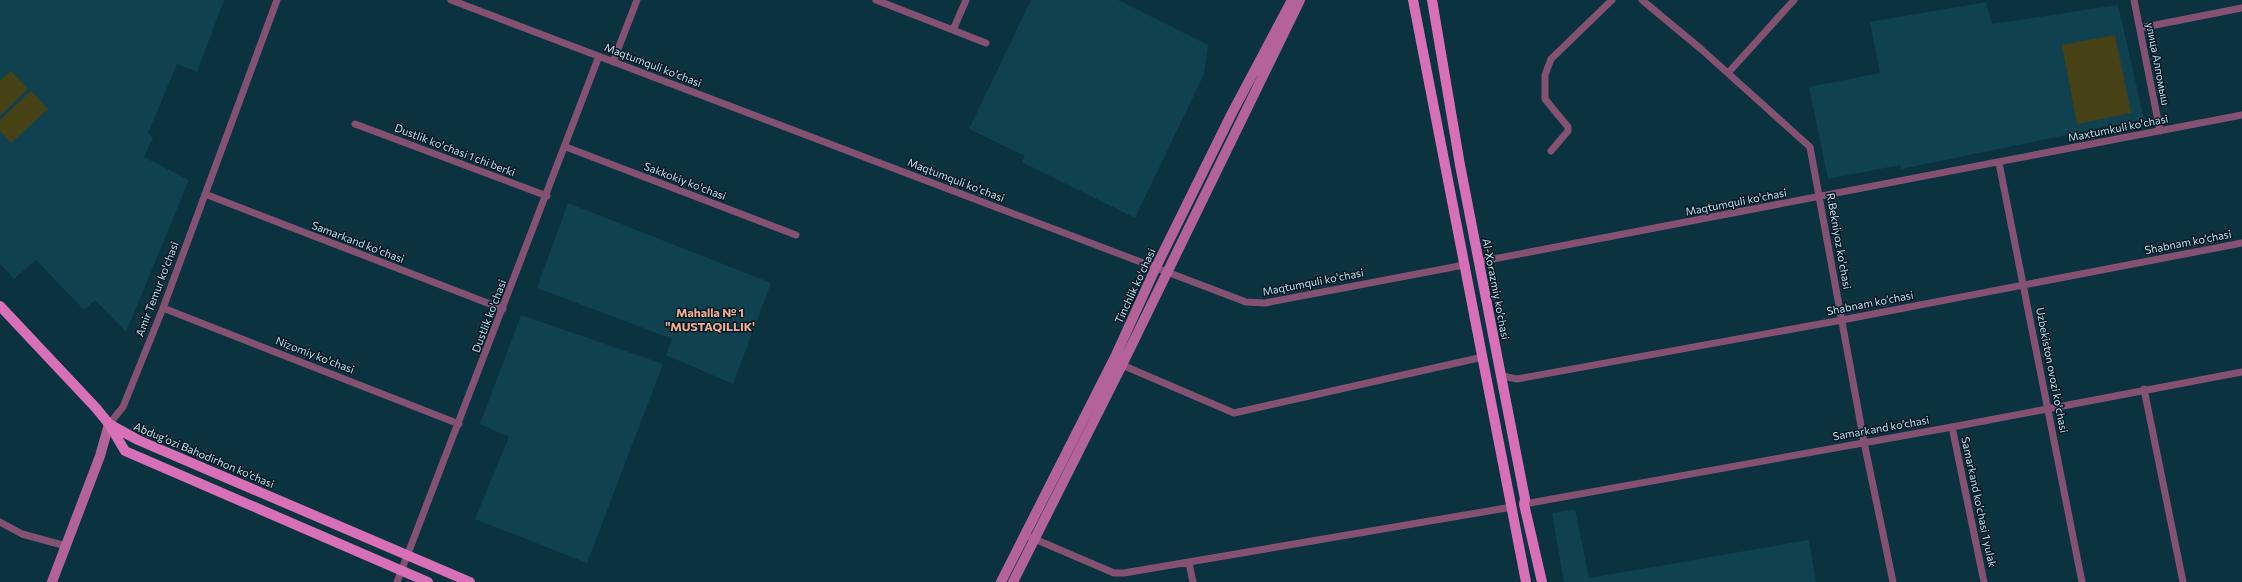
<svg xmlns="http://www.w3.org/2000/svg" width="2242" height="582" font-family="Commissioner,sans-serif">
  <style>
    .built { fill: #10414e }
    .green { fill: #474116 }
    .lines { fill: none; stroke-linecap: round; stroke-linejoin: round }
    .street { stroke: #845173; stroke-width: 7 }
    .secondary { stroke: #b36399; stroke-width: 10 }
    .primary { stroke: #d770b7; stroke-width: 10 }
    .labels { text-anchor: middle; stroke-width: 3; stroke-linejoin: round; paint-order: stroke }
    .street-label { font-size: 11px; fill: #bcdfeb; stroke: #001a23 }
    .neighbourhood-label { font-size: 12px; font-weight: bold; fill: #f8aa8e; stroke: #001a23 }
  </style>
  <rect width="100%" height="100%" fill="#0a333f"/>
  <path class="built" d="M0,0H224L197,72L177,64L148,133L153,138L144,157L189,180L126,332L95,300L84,310L36,260L14,279L0,264Z
    M1031,0H1118L1208,45L1204,74L1135,218L1022,162L1025,156L969,129Z
    M1986,2L1992,24L2118,5L2144,119L1901,169L1900,165L1828,179L1809,87L1880,73L1870,22Z
    M568,203L771,283L733,384L666,355L672,339L537,288Z
    M521,315L663,364L587,563L475,519L509,437L480,424Z
    M1575,509L1589,578L1809,540L1816,582H1564L1552,513Z"/>
  <path class="green" d="M2115,35L2131,113L2077,124L2062,45Z
    M11,71L28,89L0,116V81Z
    M31,91L48,109L11,143L0,131V120Z"/>
  <g class="lines">
    <path class="street" d="M451,0L1246,302L1265,303L1464,265
      M876,0L986,43
      M1642,0L1701,49L1810,147L1864,442L1893,582
      M2134,0L2160,131
      M2140,28L2242,8
      M953,30L966,0
      M613,62L637,0
      M1728,73L1794,0
      M355,124L547,196
      M566,147L796,235
      M1551,151L1568,131V127L1545,99V75L1551,59L1612,0
      M1999,163L2082,582
      M205,194L503,309
      M1478,262L2242,115
      M163,308L459,424
      M1122,365L1234,413L1483,357
      M1502,376L1517,379L1842,320L2242,243
      M2144,389L2183,582
      M109,424L123,407L163,308L277,0
      M1952,427L1984,582
      M1524,504L1952,427L2242,372
      M0,522L22,534L66,546
      M1030,537L1114,573H1124L1512,507
      M1189,563L1193,582
      M397,582L599,56"/>
    <path class="secondary" d="M52,582L100,456L109,424
      M1001,582L1115,357L1156,267L1232,113L1292,0
      M1013,582L1122,365L1300,0"/>
    <path class="primary" d="M1413,0L1526,582
      M1432,0L1460,165L1525,499L1524,504L1542,582
      M0,306L96,408L109,424L138,440L470,582
      M109,424L125,451L428,582"/>
  </g>
  <g class="labels">
    <g class="street-label">
      <text transform="translate(2158 64) rotate(79)" y="4">улица Алпомыш</text>
      <text transform="translate(653 65) rotate(21)" y="4">Maqtumquli ko'chasi</text>
      <text transform="translate(2118 128) rotate(-11)" y="4">Mаxtumkuli ko'chasi</text>
      <text transform="translate(455 150) rotate(21)" y="4">Dustlik ko'chasi 1 chi berki</text>
      <text transform="translate(956 180) rotate(21)" y="4">Maqtumquli ko'chasi</text>
      <text transform="translate(685 181) rotate(21)" y="4">Sakkokiy ko'chasi</text>
      <text transform="translate(1736 202) rotate(-11)" y="4">Maqtumquli ko'chasi</text>
      <text transform="translate(1839 241) rotate(80)" y="4">R.Bekniyoz ko'chasi</text>
      <text transform="translate(358 242) rotate(21)" y="4">Samarkand ko'chasi</text>
      <text transform="translate(2188 242) rotate(-11)" y="4">Shabnam ko’chasi</text>
      <text transform="translate(1313 282) rotate(-11)" y="4">Maqtumquli ko'chasi</text>
      <text transform="translate(1135 286) rotate(-65)" y="4">Tinchlik ko'chasi</text>
      <text transform="translate(157 289) rotate(-69)" y="4">Amir Temur ko'chasi</text>
      <text transform="translate(1496 289) rotate(79)" y="4">Al-Xorazmiy ko’chasi</text>
      <text transform="translate(1870 303) rotate(-11)" y="4">Shabnam ko’chasi</text>
      <text transform="translate(489 316) rotate(-69)" y="4">Dustlik ko'chasi</text>
      <text transform="translate(315 355) rotate(21)" y="4">Nizomiy ko'chasi</text>
      <text transform="translate(2052 370) rotate(79)" y="4">Uzbekiston ovozi ko'chasi</text>
      <text transform="translate(1881 428) rotate(-10)" y="4">Samarkand ko’chasi</text>
      <text transform="translate(204 455) rotate(23)" y="4">Abdug’ozi Bahodirhon ko’chasi</text>
      <text transform="translate(1979 502) rotate(78)" y="4">Samarkand ko’chasi 1 yulak</text>
    </g>
    <g class="neighbourhood-label">
      <text x="710" y="317">Mahalla № 1<tspan x="710" dy="14">"MUSTAQILLIK'</tspan></text>
    </g>
  </g>
</svg>
